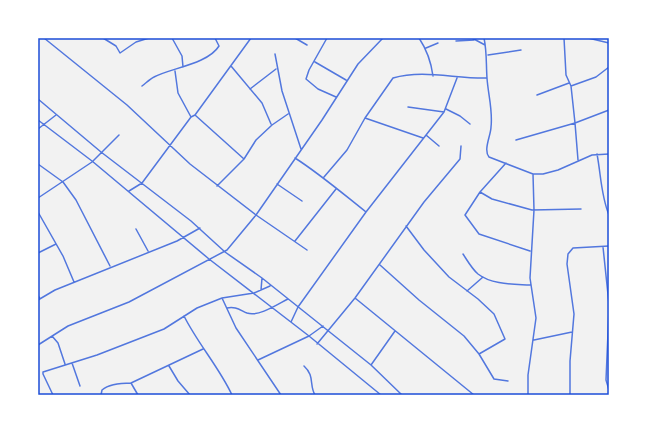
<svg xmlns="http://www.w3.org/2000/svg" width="647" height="433" font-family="Commissioner,sans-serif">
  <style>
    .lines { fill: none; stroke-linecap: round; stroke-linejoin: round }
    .minor { stroke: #5277de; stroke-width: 1.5 }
    .neatline { fill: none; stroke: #1d4ed8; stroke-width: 1.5 }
  </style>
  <rect width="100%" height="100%" fill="#f2f2f2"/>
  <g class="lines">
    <path class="minor" d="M44,38L127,105L190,164L256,215L307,250
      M103,38L116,46L120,53L136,42L149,38
      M172,38L182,56L183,67
      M295,38L307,45
      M327,38L309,70L306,79L318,89L336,97
      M419,38C427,50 431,61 433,76
      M472,38L485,45
      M484,38C487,52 486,64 487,78C488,94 493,110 491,127C491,135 483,150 489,157L533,174H543L558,170L592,155L609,154
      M564,38L566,75L571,86
      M588,38L609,43
      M456,41L474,40
      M426,48L438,43
      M275,54L282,91L301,149
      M488,55L521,50
      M315,62L346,80
      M231,66L262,103L271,124
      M175,71L178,93L191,117
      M142,86C146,83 150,79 154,77C171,68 208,64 219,46L215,38
      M250,89L276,69
      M537,95L569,83
      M38,99L101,152L191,221L225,252L262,278L371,365L402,395
      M408,107L444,112
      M446,109L460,116L470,124
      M195,115L244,159
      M365,118L423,138
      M38,120L92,161L209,259L309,336L381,395
      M38,129L56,115
      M426,135L439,146
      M516,140L575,123L571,86L596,77L609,67
      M597,154C601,175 601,196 609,215
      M295,158C320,174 342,193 366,212
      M578,160L575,123L609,110
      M506,163L480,192L465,215L479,234L530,251
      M38,164L63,182L76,200L110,266
      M324,177L347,150L365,118L393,78C423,69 456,79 487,78
      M277,184L302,201
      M217,186L244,159L256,140L272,125L288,114
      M129,191L142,183L191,117L195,115L251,38
      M480,192L492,199L532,210L581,209
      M38,198L92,162L119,135
      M38,212L63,256L74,282
      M406,226L424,250L449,277L478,299L494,314L505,339L479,354
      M136,229L148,251
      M295,241L336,189
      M603,247L609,304
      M38,253L56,244
      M463,254C467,260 472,269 478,274C492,285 514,284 530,285
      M380,265L419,300L464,336L479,354L494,379L508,381
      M261,290L262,278
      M467,291L483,277
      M38,295L40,299
      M222,298L236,328L281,395
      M355,298L474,395
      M38,300L55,290L177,241L200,228
      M227,308C235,306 240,310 247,313C259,317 278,304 288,299
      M609,309L606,380L609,390
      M184,316C198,344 219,367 232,395
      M291,322L298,307L366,212L444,112L457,78
      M52,336L58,343L65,364
      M534,340L572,332
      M317,344L355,298L424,202L460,159L461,146
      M38,345L68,326L129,302L227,250L256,215L322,120L358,64L383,38
      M258,360L309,336L323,326
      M72,363L80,386
      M371,365L395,331
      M169,366L178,381L190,395
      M304,366C315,376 309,385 315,395
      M131,383L138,395
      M53,395L43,374V372L97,355L164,329L197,308L222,298L254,293L270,286
      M101,395L102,390C109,384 122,383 131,383L203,349
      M528,395V375L536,318L530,278L534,210L533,174
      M570,395V361L574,314L567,264L568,254L573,248L609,246"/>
  </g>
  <rect width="647" height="433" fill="none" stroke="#ffffff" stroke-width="78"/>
  <rect x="39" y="39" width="569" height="355" class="neatline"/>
</svg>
